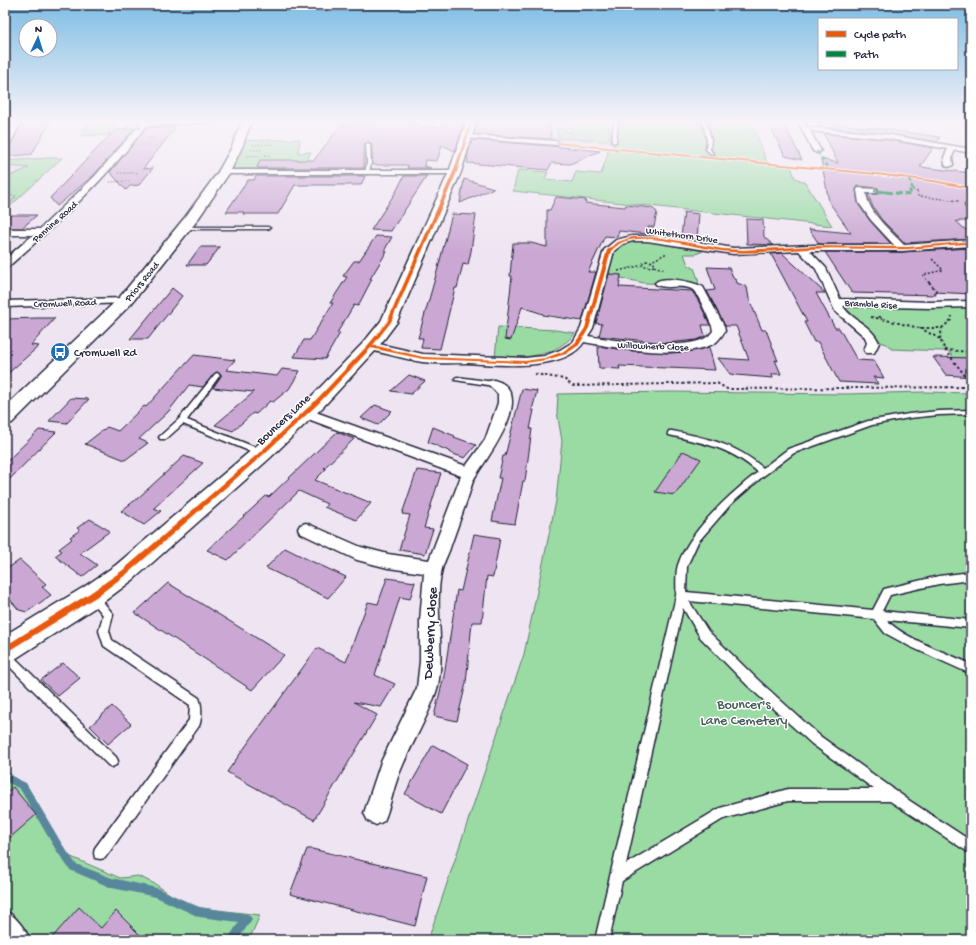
<svg xmlns="http://www.w3.org/2000/svg" width="976" height="945" font-family="'Gochi Hand',sans-serif">
  <style>
    .built { fill: #e4d3e9 }
    .green { fill: #9adba4; stroke: #5e7e70 }
    .lines { fill: none; stroke-linecap: round; stroke-linejoin: round }
    .stream { fill: #59879c; fill-rule: evenodd }
    .building { fill: #caa8d3; stroke: #22223b }
    .lane-casing { stroke: #22223b; stroke-width: 3 }
    .street-casing { stroke: #22223b; stroke-width: 3 }
    .secondary-casing { stroke: #22223b; stroke-width: 3 }
    .path-far2 { stroke: #22223b; stroke-width: 1; stroke-dasharray: 1.5 1.5; stroke-linecap: butt }
    .path-far1 { stroke: #22223b; stroke-width: 1.5; stroke-dasharray: 2 2; stroke-linecap: butt }
    .path { stroke: #22223b; stroke-width: 2; stroke-dasharray: 2.5 2.5; stroke-linecap: butt }
    .lane { fill: #fff; fill-rule: evenodd }
    .street { fill: #fff; fill-rule: evenodd }
    .secondary { fill: #fff; fill-rule: evenodd }
    .quiet-far1 { stroke: #00873e; stroke-width: 2.5; stroke-dasharray: 5 2.5; stroke-linecap: butt }
    .quiet { stroke: #00873e; stroke-width: 3; stroke-dasharray: 6 3; stroke-linecap: butt }
    .cycleway-casing { stroke: #fff; stroke-width: 2 }
    .cycleway { fill: #e8590c; fill-rule: evenodd }
    .labels { text-anchor: middle; stroke-width: 3; stroke-linejoin: round; paint-order: stroke }
    .far-street-label { font-size: 10px; fill: #22223b; stroke: #fff }
    .poi-label { font-size: 12px; fill: #22223b; stroke: #fff; text-anchor: start }
    .street-label { font-size: 12px; fill: #22223b; stroke: #fff }
    .near-street-label { font-size: 14px; fill: #22223b; stroke: #fff }
    .near-park-label { font-size: 14px; fill: #465a5a; stroke: #fff }
  </style>
  <rect width="100%" height="100%" fill="#efe5f2"/>
  <filter id="ink" filterUnits="userSpaceOnUse"><feTurbulence type="fractalNoise" baseFrequency=".025" numOctaves="2"/><feDisplacementMap in="SourceGraphic" scale="8" xChannelSelector="R" yChannelSelector="G"/><feConvolveMatrix kernelMatrix="1 2 1 2 8 2 1 2 1" color-interpolation-filters="sRGB"/></filter>
  <g filter="url(#ink)">
    <path class="built" d="M520,120H615L613,146L473,136V125L514,126Z
      M48,158H62L5,211V161Z"/>
    <path class="green" d="M88,120H119L108,134H120L131,120H147L137,134L81,136Z
      M554,120H751L768,165L791,167L795,178L805,182L832,226L513,191L518,170L548,172L545,179L572,182L576,172L601,174L608,153L607,149L619,150L613,149L615,121H607L610,133L609,139L606,141L558,138L557,129H565V131L571,133L570,121H567L568,124L554,123Z
      M300,139L298,153L311,152L301,172H224L239,141Z
      M48,158H62L5,211V204H9L16,196H5V178L29,168L9,166L5,168V161Z
      M635,239L703,251L696,254H684L688,265L694,268L698,279L699,289L683,284L644,283L621,278V275L609,274L610,271H604L612,247Z
      M837,305H964L971,310V358H953L950,352L943,351L891,349L888,345L881,342L868,328Z
      M498,327L555,330L575,333C555,358 524,358 495,357Z
      M668,392L846,394L924,392L971,393V940H428L524,654L556,501L562,441L557,412L558,394Z
      M5,769L23,786L35,810L62,853L120,878L138,876L155,884L180,901L201,908L260,915L249,940H5Z"/>
    <g class="lines">
      <path class="stream" d="M5,773L26,783L62,844L76,864L112,878L157,888L199,907L247,914L250,916L252,919L238,940H227L239,922L199,917L156,897L112,888L70,870L56,850L20,789L5,781Z"/>
    </g>
    <path class="building" d="M5,120H14L5,136Z
      M23,120H51L32,154L5,157V149L10,147Z
      M445,120H465L455,151L442,145L437,161L425,160L424,166L431,168H407L408,165H372V144L369,142L364,144V168H257L260,160H314L342,124L346,126L348,123L416,122L415,126L441,127Z
      M478,120H549L551,139L474,134Z
      M767,120H782L802,160L785,156Z
      M818,122L883,129L940,137L937,142L884,133L820,127Z
      M176,127L143,169L153,168L139,185L130,186L126,190L110,172L146,128Z
      M134,129L94,175L57,206L50,198L115,130Z
      M824,134L884,139L933,148L920,167L971,173V201H968L964,205L967,211L971,212V221H956L971,235V239L905,243L882,220L873,207L868,194H877L879,192L878,188L858,186L856,190L858,204L870,221L891,244H819L809,229L851,233L829,202L821,159L838,163Z
      M472,140L551,146L600,151L570,164L552,163L548,170L467,163L468,158H467Z
      M256,176H365L361,185H295L278,214H243L244,212H226L248,180H254Z
      M404,176H427L391,231L371,230L397,190Z
      M464,179L494,188L460,203Z
      M556,197L586,200L585,203L625,207L626,205L652,208L657,212L654,227H648L647,234L619,231L617,237L605,236L588,272H596L582,321L543,315V314L522,307L511,340L505,339L512,276H510L513,243H531L547,247V210H550Z
      M684,212L699,214L697,240L681,237Z
      M452,214L476,215L471,251L468,265L463,264L457,288H455L440,349L421,348L423,338H418L438,268Z
      M11,215H37L22,228H5V220Z
      M746,219L763,220L764,237L773,245L747,244Z
      M376,236L392,237L384,251H387L370,279H372L358,306L354,305L337,333H340L325,359L294,357L304,340H310L333,303H330L347,277L343,276L354,261H359Z
      M200,247H220L206,265H187Z
      M971,248V294L934,292L936,295L852,293L825,252H902Z
      M782,253L825,293H816L835,328H839L857,360L874,361L884,378L873,377L878,384L839,382L818,342H814L804,322H807L771,254Z
      M707,267L729,268L734,279L736,280L737,283L747,287L749,299L762,330H766L778,361L775,360L781,374H772L773,378L736,375L730,374L718,358L749,360L736,326H725L707,291L715,290Z
      M609,274L621,275L619,287L692,291L699,302L710,325H702L705,336L696,340L667,343L599,336L602,324L596,323Z
      M172,288L182,296L148,339H130Z
      M38,318H55L31,345L39,346L5,376V319Z
      M598,346L632,351L669,353L687,352L709,347L715,370L619,366L620,369L599,368Z
      M194,355L235,360L226,370L277,376L282,369L300,371L289,389L273,402L270,401L256,414L253,413L233,431L215,425L254,392L213,388L221,376V374L216,372L203,387L189,385L168,412L139,439L148,443L125,460L85,444L107,427L118,431L144,406L146,407L183,366H184Z
      M933,357L971,358V377L946,375Z
      M409,375L425,381L411,394L391,391Z
      M522,389L537,391L532,410H534L530,429H532L525,481H523L515,524L492,521L501,478H498L503,456H505Z
      M71,398L89,399L67,423L49,421Z
      M375,405L392,411L378,425L361,418Z
      M433,427L455,436L454,437L476,445L465,458L450,453L451,452L428,442Z
      M39,430L56,432L5,484V463Z
      M337,432L354,439L324,468L326,469L315,480L371,503L356,520L324,507L327,504L299,491L228,560L207,550L266,496L269,497Z
      M683,451L701,459L675,495L655,492Z
      M184,456L203,463L154,508L161,511L144,525L121,511L138,498Z
      M417,470L441,473L424,528L433,529L425,554L399,550L410,515L402,514Z
      M90,519L110,531L80,553L97,565L82,577L55,556L62,551L59,549L72,539L70,537L80,530L77,528Z
      M474,534L500,538L493,577L487,576L482,622H472L466,683L457,721L434,716L444,676L457,590L461,591Z
      M285,548L311,561L346,577L328,598L266,568Z
      M20,560L46,584L42,587L51,595L27,612L19,610L5,594V570Z
      M387,578L415,582L410,599L400,597L375,675L395,684L381,707L354,702L377,715L314,820L227,772L317,648L346,662L368,602L378,604Z
      M168,583L284,655L252,690L135,613Z
      M63,663L80,678L58,696L41,680Z
      M112,706L131,724L108,744L90,726Z
      M433,745L467,764L441,814L405,794Z
      M13,787L36,815L5,842V794Z
      M307,849H312L427,876L415,926L290,894Z
      M79,907L101,928L116,911L145,940H50Z"/>
    <g class="lines">
      <g class="lane-casing">
        <path id="lane" d="M614,120H618L616,142L614,143L612,142Z
          M702,120H706L711,140L710,149L713,154H711L706,149L707,140Z
          M368,143L370,144L371,163L369,173L367,174L365,173L367,163L366,144Z
          M181,227H268L270,228L268,229H183L181,228Z
          M217,373L220,375L187,420L265,451L266,453L265,455H259L183,424L166,439H160L159,437L179,419L215,374Z
          M457,377L494,382L497,384L494,386L455,380V378Z
          M971,410V414L939,415L909,418L872,425L794,453L762,477L731,504L698,542L687,566L686,592L873,610L884,589L939,576L971,572V580L939,584L890,595L882,611L971,620V628L887,620C901,637 949,654 971,664V674L911,647L885,633L874,619L689,601L708,631L757,679L820,736L910,801L971,841V854L890,801H788L723,819L622,881L609,940H595L676,596C677,587 675,574 678,565C689,531 730,494 758,472C728,446 705,444 669,435L668,433L669,431H672C707,438 736,444 763,468L788,449L868,421L909,414L939,411ZM683,608L700,637L749,687L812,744L874,789H788L720,808L626,864Z
          M93,592L96,593L113,614L109,631L112,640L199,698C202,705 202,719 199,726L105,858L100,859L95,858L94,853L95,848L189,720L190,705L104,646L99,631L103,615L88,596L90,593Z
          M5,650L9,652L116,757L118,761L116,765L112,767L108,765L5,662Z
          M5,911C15,915 26,930 30,940H14L5,929Z"/>
      </g>
      <g class="street-casing">
        <path id="street" d="M16,120H22L9,146L5,148V139Z
          M144,120H150L149,122L219,120L216,122L146,126C106,179 58,223 9,266L5,267V259L33,235H5V229H40L95,176Z
          M799,121H803L807,127L884,134L971,149V153L955,150L952,157L953,165L949,167L945,165L944,157L948,149L884,138L810,131L821,151L817,153L813,151L798,122Z
          M466,135L557,141L561,143L557,145L464,138V136Z
          M221,170H455L459,172L455,174H224L220,172Z
          M858,188L877,189L878,191L877,193H866C869,214 890,230 904,245L971,240V246L902,251H810L826,268L840,299L930,302L971,301V307L930,308L843,306C852,321 872,325 879,343L874,353H866L864,350L867,343L865,337L835,311L816,269L799,251L733,254L647,241H633L623,244L614,251L593,328L588,336C614,340 685,352 707,337C709,336 711,333 713,331L712,326C708,318 699,295 693,290C683,283 661,291 655,283C663,275 693,282 703,287L724,326L725,331C722,335 719,340 715,343C686,360 616,348 584,342C565,372 499,365 468,363C453,363 437,364 422,362C404,359 384,353 366,349L364,346L366,343L370,342L423,354L525,358L544,356L560,350L573,342L581,328L604,250L616,240L632,236H663L733,248L814,245H894L871,220L859,203L857,190Z
          M969,202L971,203V211L968,210L965,205Z
          M125,298L130,301L129,303L5,307V301Z
          M494,380C538,391 489,455 477,474C472,480 471,489 468,497C462,515 455,533 449,551C446,558 442,566 441,574C434,609 446,656 437,689C428,718 411,744 400,772C393,788 391,805 384,821L376,825L368,821L364,813L381,762L417,688L420,661V621L424,573L388,568L357,560L300,533L298,529L300,525L306,523L361,547L388,554L429,560L461,476L300,416L298,413L300,410L305,409L310,410L466,466L485,440L498,403V394L488,384L489,381Z"/>
      </g>
      <g class="secondary-casing">
        <path id="secondary" d="M242,120H252L242,147L230,172L196,222L131,304L12,423L5,424V407L119,298L186,216L218,172L232,147Z
          M467,120H477L461,172L397,322L376,350L323,407L270,458L134,579L102,603L15,659L5,663V635L84,587L116,565L254,448L309,399L364,342L381,321L449,172Z"/>
      </g>
      <path class="path-far2" d="M147,138H154
        M142,145H149
        M253,145L274,144
        M251,150H263
        M247,156L271,155
        M118,173H138
        M110,182L131,181
        M913,190L917,192"/>
      <path class="path-far1" d="M917,191L918,196L959,201
        M646,261L653,262L655,265L652,267L645,266L643,263Z
        M650,262L667,253
        M654,266L665,270
        M618,271L643,265
        M929,283L923,275L943,270L932,259"/>
      <path class="path" d="M929,282L938,293
        M879,316L882,319L919,328H942L951,320L952,316
        M871,317L882,319
        M920,328L940,339L945,350L971,383
        M940,339L942,328
        M945,350L971,352
        M535,374L564,379L573,386L717,383L727,389L971,387"/>
      <use href="#lane" class="lane"/>
      <use href="#street" class="street"/>
      <use href="#secondary" class="secondary"/>
      <path class="quiet-far1" d="M130,121L147,120
        M124,129L141,128
        M817,151L829,170
        M909,178L913,190H910V192
        M874,191L887,192"/>
      <path class="quiet" d="M877,191L911,195L910,191"/>
      <g class="cycleway-casing">
        <path id="cycleway" d="M471,120H473L457,172L391,322L373,345L423,357L525,361L545,358L562,352L575,343L585,328L607,250L618,242L632,237H647L663,238L723,249L743,250L814,246L908,247L962,242H971V244C950,244 929,248 907,249C874,250 841,247 807,249C779,250 750,255 722,251C695,248 645,231 621,243C617,245 614,248 611,251L589,328L579,345L566,354L546,360L525,363L423,359L371,348L318,404L264,454L127,574L96,597L5,653V646L90,593L123,570L260,452L314,402L368,345L387,322L453,172Z
          M557,142L876,173L933,180L971,187V189L933,182L876,175L556,144Z"/>
      </g>
      <use href="#cycleway" class="cycleway"/>
    </g>
  </g>
  <linearGradient id="sky" x2="0" y2="1"><stop stop-color="#7dbde4"/><stop offset="0.48" stop-color="#f8f3f9"/><stop offset="1" stop-color="#f8f3f9" stop-opacity="0"/></linearGradient>
  <rect width="976" height="252" fill="url(#sky)"/>
  <defs>
    <g id="bus-disc" transform="scale(1)"><circle r="9.5" fill="#1f6fb2" stroke="#fff"/><path d="M-5-6H5V4H4V6H2V4H-2V6H-4V4H-5ZM-3.5-4V0h7V-4ZM-3.5 1.2v1.5H-2V1.2ZM2 1.2v1.5H3.5V1.2Z" fill="#fff"/></g>
  </defs>
  <g fill-rule="evenodd">
    <use href="#bus-disc" x="60" y="352"/>
  </g>
  <g class="labels">
    <g class="far-street-label">
      <text transform="translate(54 221) rotate(-42)" y="4">Pennine Road</text>
      <text transform="translate(682 234) rotate(8)" y="4">Whitethorn Drive</text>
      <text transform="translate(141 281) rotate(-51)" y="4">Priors Road</text>
      <text transform="translate(65 302) rotate(-2)" y="4">Cromwell Road</text>
      <text transform="translate(871 303) rotate(3)" y="4">Bramble Rise</text>
      <text transform="translate(653 345) rotate(2)" y="4">Willowherb Close</text>
    </g>
    <g class="poi-label">
      <text x="74" y="356">Cromwell Rd</text>
    </g>
    <g class="street-label">
      <text transform="translate(283 419) rotate(-43)" y="4">Bouncers Lane</text>
    </g>
    <g class="near-street-label">
      <text transform="translate(429 633) rotate(-87)" y="5">Dewberry Close</text>
    </g>
    <g class="near-park-label">
      <text x="744" y="708">Bouncer's<tspan x="744" dy="16">Lane Cemetery</tspan></text>
    </g>
  </g>
  <rect width="976" height="945" fill="none" stroke="#fff" stroke-width="20"/>
  <rect x="10" y="10" width="956" height="925" fill="none" stroke="#22223b" stroke-width="1.5" filter="url(#ink)"/>
  <rect x="818" y="18" width="140" height="52" fill="#ffffff" stroke="#a7a7b1"/>
  <rect x="826" y="31" width="20" height="6" fill="#e8590c" stroke="#a7a7b1"/>
  <text x="854" y="38" font-size="12" fill="#22223b">Cycle path</text>
  <rect x="826" y="51" width="20" height="6" fill="#00873e" stroke="#a7a7b1"/>
  <text x="854" y="58" font-size="12" fill="#22223b">Path</text>
  <g transform="translate(38 38) rotate(4)"><circle r="19" fill="#ffffff" stroke="#a7a7b1"/>
  <path d="M0-3L7 15L0 10L-7 15Z" fill="#1f6fb2"/>
  <text y="-6" font-size="11" font-weight="bold" text-anchor="middle" fill="#22223b">N</text>
  </g>
</svg>
